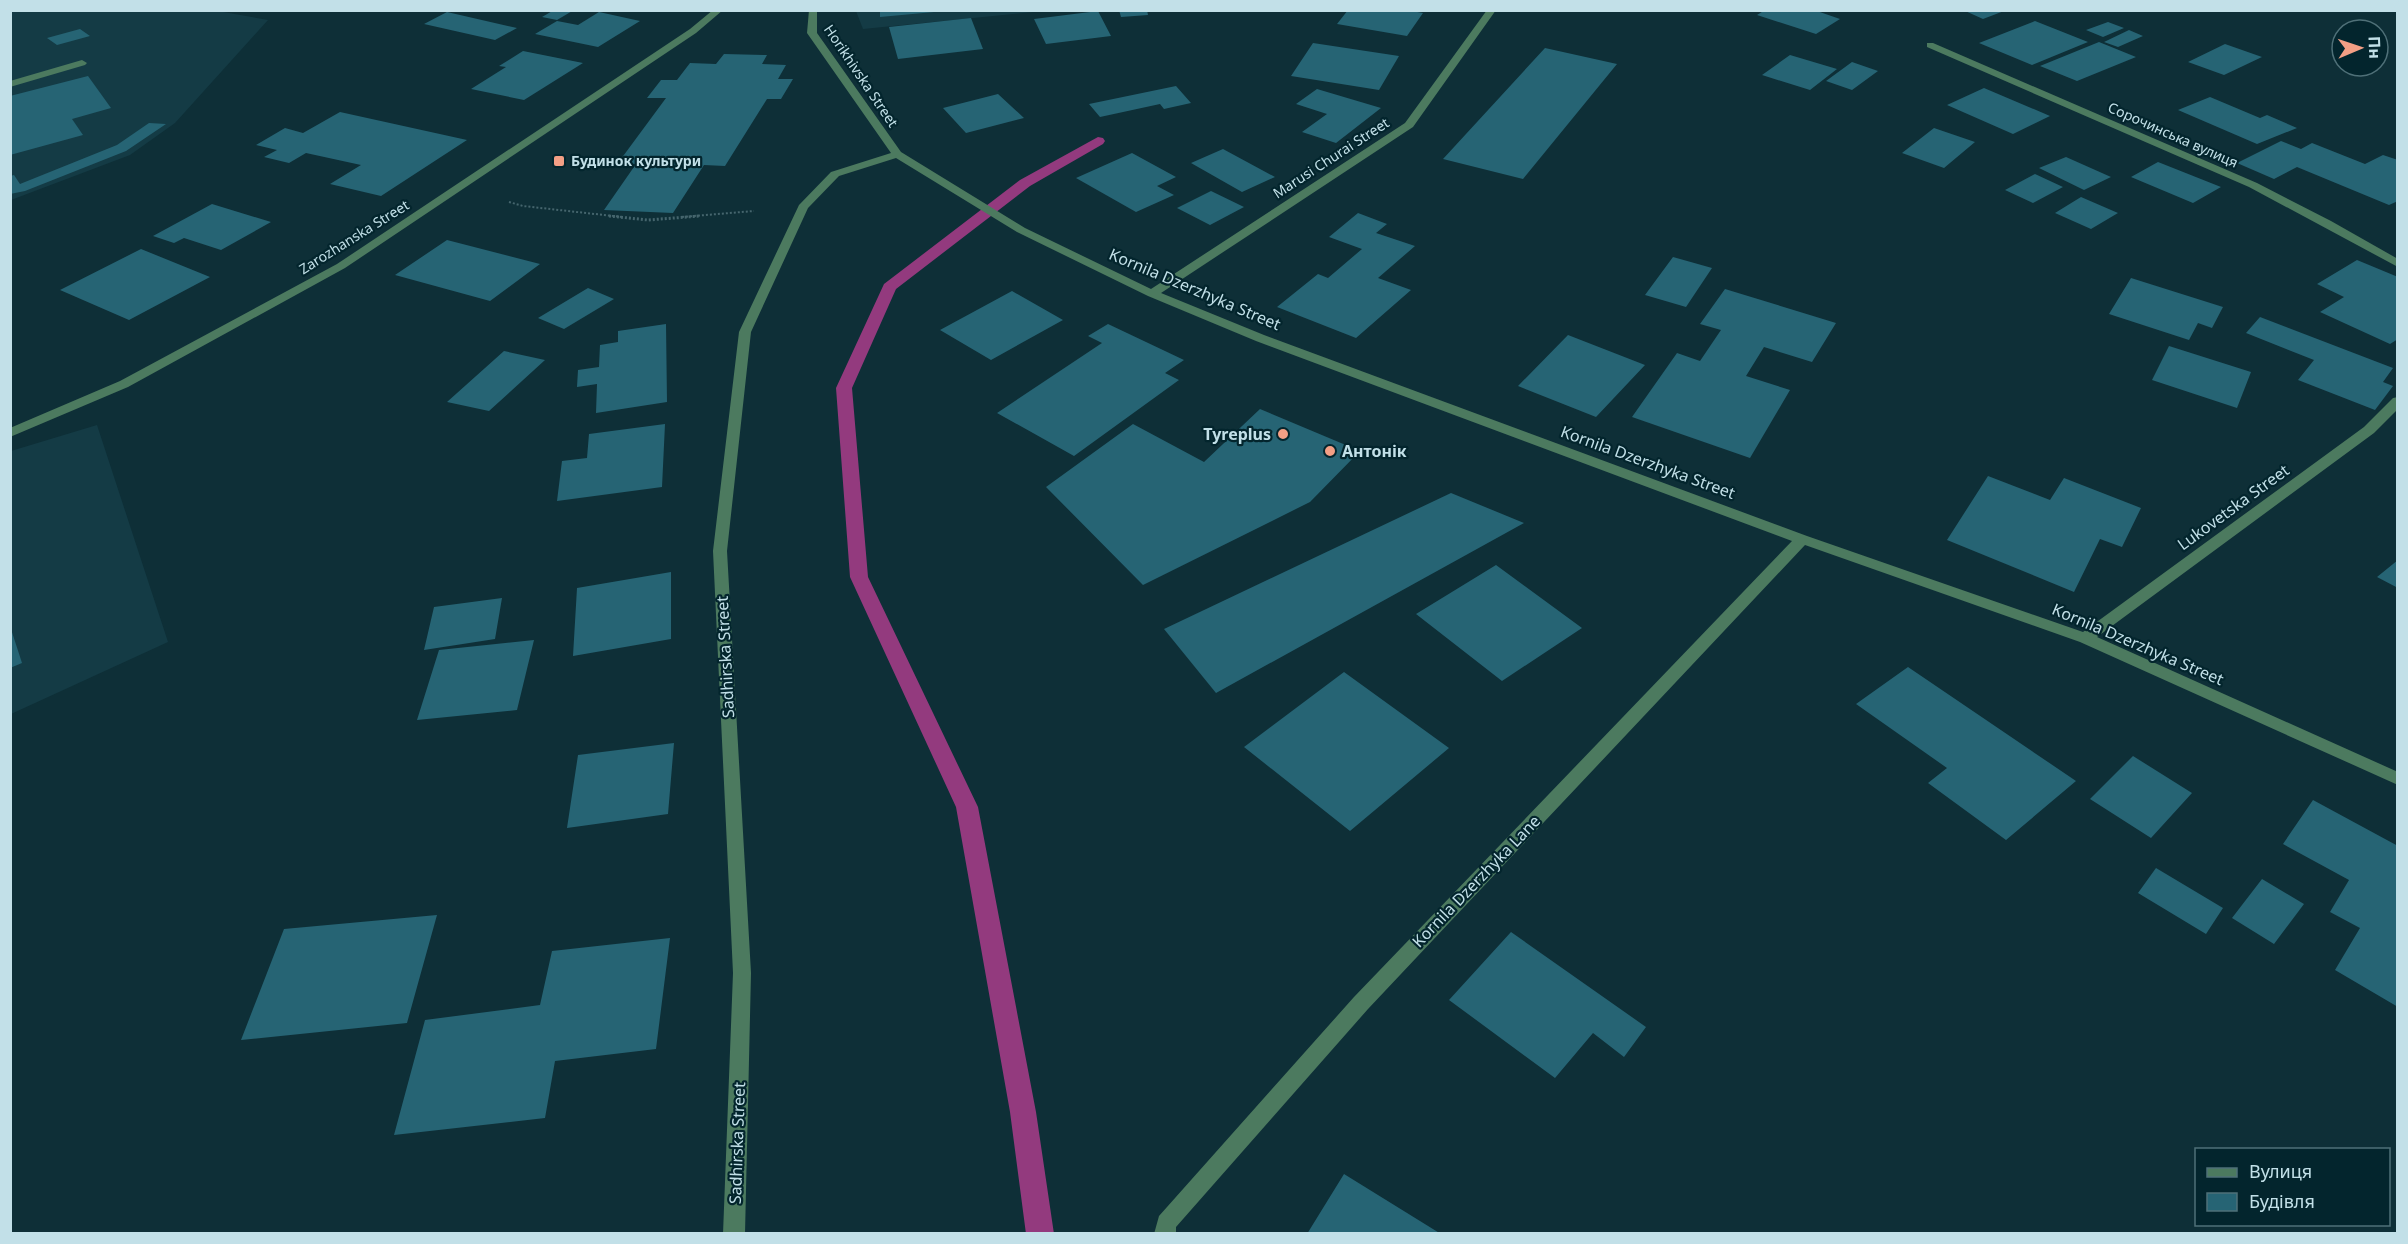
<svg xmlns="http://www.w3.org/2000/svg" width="2408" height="1244" font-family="'Noto Sans',sans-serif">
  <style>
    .built { fill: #143b45 }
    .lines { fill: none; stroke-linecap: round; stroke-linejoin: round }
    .stream { fill: #933a7e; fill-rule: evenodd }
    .building { fill: #266474 }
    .path-far1 { stroke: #45656d; stroke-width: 2; stroke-dasharray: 2 2; stroke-linecap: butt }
    .path { stroke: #45656d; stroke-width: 3; stroke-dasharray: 2 2; stroke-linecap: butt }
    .minor { fill: #4c7a5f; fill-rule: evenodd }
    .poi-dot { fill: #f39f85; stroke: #03252d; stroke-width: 2 }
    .labels { text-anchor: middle; stroke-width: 4.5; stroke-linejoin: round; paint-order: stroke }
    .far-street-label { font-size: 14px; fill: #c2e0e8; stroke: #03252d }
    .far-poi-label { font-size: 14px; font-weight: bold; fill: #c2e0e8; stroke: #03252d; text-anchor: start }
    .street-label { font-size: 16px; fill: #c2e0e8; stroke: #03252d }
    .poi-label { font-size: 16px; font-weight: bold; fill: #c2e0e8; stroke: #03252d; text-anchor: end }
  </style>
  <rect width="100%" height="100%" fill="#0e2f37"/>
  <path class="built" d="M212,10L268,20L175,123L130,155L11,200V11Z
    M856,11H1043L863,29Z
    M97,425L168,642L11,714V451Z"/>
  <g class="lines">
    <path class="stream" d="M1098,137L1103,138L1105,141L1103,144L1030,186L896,289L852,388L868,577L978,807L1036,1112L1054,1234H1026L1010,1112L956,807L850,577L836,388L884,284L1020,180Z"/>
  </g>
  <path class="building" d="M554,10H574L557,20L542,17Z
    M880,10H934V12L880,17Z
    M1119,10H1147L1148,15L1121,17Z
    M1348,10H1406L1423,13L1407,36L1337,24Z
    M1765,10H1814L1840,19L1816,34L1757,15Z
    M1963,10H2004V11L1983,19Z
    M1098,11L1111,36L1046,44L1034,19Z
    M447,12L517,28L495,40L424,24Z
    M599,12L640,21L598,47L535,34L557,21L578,25Z
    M971,18L983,49L898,59L889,27Z
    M2035,21L2088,42L2032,65L1979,43Z
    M2108,22L2124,28L2103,37L2086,30Z
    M80,29L90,36L57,45L47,38Z
    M2129,30L2143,36L2118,47L2104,42Z
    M2099,42L2136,57L2077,81L2040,66Z
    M1313,43L1399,56L1379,90L1291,76Z
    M2225,44L2262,57L2224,75L2188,62Z
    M1545,48L1617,64L1523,179L1443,159Z
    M523,51L583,63L524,100L471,89L506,67L499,66Z
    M724,54L767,55L762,64L786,65L778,79H793L781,99H767L725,166L704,165L673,213L604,210L636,164L618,163L666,98H647L661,80H677L690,63L716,64Z
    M1790,55L1837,69L1810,90L1762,75Z
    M1852,62L1878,71L1852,90L1826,81Z
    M88,76L111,108L72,119L83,135L10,155V96Z
    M1176,86L1191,103L1164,109L1160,104L1100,117L1089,104Z
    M1984,88L2050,116L2013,134L1947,105Z
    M1317,89L1381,108L1336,143L1302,132L1327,114L1296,104Z
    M998,94L1024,118L966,133L943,108Z
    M2210,97L2260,118L2267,115L2297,128L2257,144L2178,110Z
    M340,112L467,140L381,196L330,184L361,165L306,153L289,163L264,157L277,150L256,145L285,128L303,133Z
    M149,123L166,124L126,151L25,191L10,194V176L14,175L20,184L117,145Z
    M1934,128L1975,142L1944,168L1902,153Z
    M2281,141L2301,149L2312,143L2365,164L2383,155L2398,160V201L2389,205L2297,167L2274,179L2237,163Z
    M1223,149L1275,177L1242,192L1191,163Z
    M1132,153L1176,177L1157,186L1174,195L1136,212L1076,178Z
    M2066,157L2111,177L2084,190L2039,168Z
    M2158,162L2221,187L2193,203L2131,177Z
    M2035,174L2063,187L2033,203L2005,190Z
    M1211,191L1244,207L1210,225L1177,208Z
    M2081,197L2118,213L2091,229L2055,213Z
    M212,204L271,222L221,250L184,238L174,243L153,236Z
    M1358,213L1387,224L1376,233L1415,246L1378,278L1411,290L1356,338L1277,307L1318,274L1328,278L1362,249L1329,237Z
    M447,240L540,264L490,301L395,275Z
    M141,249L210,277L129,320L60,290Z
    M1673,257L1712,268L1686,307L1645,295Z
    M2357,260L2398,277V339L2390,344L2320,312L2344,297L2317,284Z
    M2131,278L2223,307L2212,328L2198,323L2189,340L2109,314Z
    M588,288L614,299L564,329L538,318Z
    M1725,289L1836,323L1812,362L1764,347L1746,376L1790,390L1750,458L1632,417L1677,353L1700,361L1721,330L1700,324Z
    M1012,291L1063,320L991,360L940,330Z
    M2260,317L2393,368L2383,382L2393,386L2375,410L2298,380L2314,360L2246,333Z
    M666,324L667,402L596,413L597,384L577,387L578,370L599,367L600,345L618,342V331Z
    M1108,324L1184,360L1165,373L1179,380L1074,456L997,413L1102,343L1088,336Z
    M1568,335L1645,365L1596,417L1518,386Z
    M2169,346L2251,372L2237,408L2152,380Z
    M504,351L545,360L489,411L447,402Z
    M1260,409L1360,451L1310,502L1143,585L1046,487L1133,424L1204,462Z
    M665,424L662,487L557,501L562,461L587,458L589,434Z
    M1988,476L2050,500L2064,478L2141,508L2122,547L2100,539L2074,592L1947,540Z
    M1451,493L1524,523L1216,693L1164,629Z
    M2398,560V588L2377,577Z
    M1496,565L1582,628L1502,681L1416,614Z
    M671,572V639L573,656L577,588Z
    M502,598L495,639L424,650L434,607Z
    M10,626L22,663L10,668Z
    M534,640L517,710L417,720L439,650Z
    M1908,667L2076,781L2006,840L1928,783L1947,768L1856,704Z
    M1344,672L1449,748L1350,831L1244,747Z
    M674,743L668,814L567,828L578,755Z
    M2133,756L2192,793L2151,838L2090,799Z
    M2313,800L2398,846V1007L2335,970L2360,928L2330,912L2349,880L2283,844Z
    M2156,868L2223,908L2206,934L2138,893Z
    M2262,879L2304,904L2274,944L2232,918Z
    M437,915L407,1023L241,1040L284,929Z
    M1511,932L1646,1027L1624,1057L1593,1033L1555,1078L1449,1000Z
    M670,938L656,1049L555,1061L545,1118L394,1135L425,1020L540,1005L552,951Z
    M1344,1174L1441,1234H1307Z"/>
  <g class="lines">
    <path class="path-far1" d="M509,202L523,206L622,217
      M682,217L754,211"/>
    <path class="path" d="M609,216L648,220L700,216"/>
    <path class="minor" d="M713,10H723L696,33L345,268L128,387L10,437V428L120,381L337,264L690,29Z
      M809,10H817V33L901,152L1025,228L1151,289L1405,123L1487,10H1496L1413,127L1161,293L1264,335L1807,536L2083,632L2364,427L2393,398L2398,397V409L2374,433L2097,637L2398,772V785L2080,642L1805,545L1368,1009L1176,1227V1234H1154L1159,1216L1354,997L1792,541L1256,341L1148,296L1017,232L896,158L839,176L808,208L751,332L727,551L751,973L745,1234H723L733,973L713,551L739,332L799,205L831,172L891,153L807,33Z
      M1927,43H1933L2257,183L2331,221L2398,259V267L2249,187L1927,47Z
      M82,60L87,63L85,65L10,87V81Z"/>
  </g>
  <g class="poi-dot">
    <rect x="553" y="155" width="12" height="12" rx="3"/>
    <circle cx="1283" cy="434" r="6"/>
    <circle cx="1330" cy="451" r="6"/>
  </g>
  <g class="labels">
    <g class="far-street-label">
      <text transform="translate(861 76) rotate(56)" y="5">Horikhivska Street</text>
      <text transform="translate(2173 135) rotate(24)" y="5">Сорочинська вулиця</text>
      <text transform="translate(1331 158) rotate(-33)" y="5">Marusi Churai Street</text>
      <text transform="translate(354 237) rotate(-32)" y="5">Zarozhanska Street</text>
    </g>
    <g class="far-poi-label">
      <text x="571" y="166">Будинок культури</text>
    </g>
    <g class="street-label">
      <text transform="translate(1195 289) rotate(23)" y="6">Kornila Dzerzhyka Street</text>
      <text transform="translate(1648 462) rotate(20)" y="6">Kornila Dzerzhyka Street</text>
      <text transform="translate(2233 507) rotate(-36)" y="6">Lukovetska Street</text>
      <text transform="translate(2138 644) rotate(23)" y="6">Kornila Dzerzhyka Street</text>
      <text transform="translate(725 657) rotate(-93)" y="6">Sadhirska Street</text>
      <text transform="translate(1476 881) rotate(-46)" y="6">Kornila Dzerzhyka Lane</text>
      <text transform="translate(737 1143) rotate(-88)" y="6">Sadhirska Street</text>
    </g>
    <g class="poi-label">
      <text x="1271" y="440">Tyreplus</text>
      <text x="1342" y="457" text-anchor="start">Антонік</text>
    </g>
  </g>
  <rect width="2408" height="1244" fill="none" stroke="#c2e0e8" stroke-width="24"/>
  <rect x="2195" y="1148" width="195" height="78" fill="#03252d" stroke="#4f7078" stroke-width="1.5"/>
  <rect x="2207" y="1168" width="30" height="9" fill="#4c7a5f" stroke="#4f7078" stroke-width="1.5"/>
  <text x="2249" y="1178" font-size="18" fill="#c2e0e8">Вулиця</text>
  <rect x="2207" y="1193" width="30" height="18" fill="#266474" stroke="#4f7078" stroke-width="1.5"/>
  <text x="2249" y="1208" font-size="18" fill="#c2e0e8">Будівля</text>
  <g transform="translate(2360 48) rotate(88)"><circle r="28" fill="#03252d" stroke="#4f7078" stroke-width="1.5"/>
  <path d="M0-4.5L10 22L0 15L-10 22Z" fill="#f39f85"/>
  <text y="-9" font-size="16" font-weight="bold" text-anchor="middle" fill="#c2e0e8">Пн</text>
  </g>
</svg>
